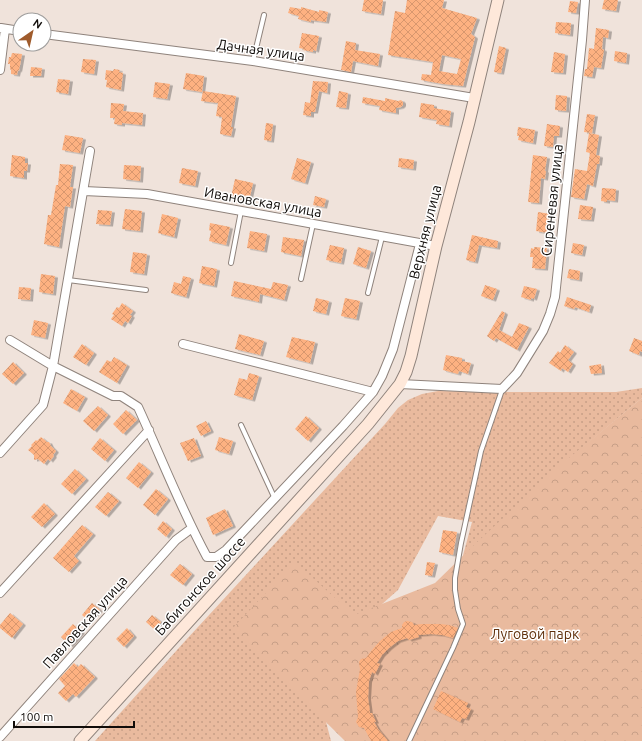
<svg xmlns="http://www.w3.org/2000/svg" width="642" height="741" font-family="Ubuntu,sans-serif">
  <style>
    .grass { fill: url(#grass-dots) }
    .park { fill: url(#park-crowns) }
    .building { fill: url(#building-cross-hatch); fill-rule: evenodd; filter: url(#shadow) }
    .lines { fill: none; stroke-linecap: round; stroke-linejoin: round }
    .lane-casing { stroke: #8f837c; stroke-width: 6 }
    .street-casing { stroke: #8f837c; stroke-width: 10 }
    .secondary-casing { stroke: #8f837c; stroke-width: 13 }
    .lane { stroke: #fff; stroke-width: 4 }
    .street { stroke: #fff; stroke-width: 8 }
    .secondary { stroke: #fee8da; stroke-width: 11 }
    .labels { text-anchor: middle; stroke-width: 3; stroke-linejoin: round; paint-order: stroke }
    .street-label { font-size: 14px; fill: #100c09; stroke: #fff }
    .park-label { font-size: 14px; fill: #60300c; stroke: #fff }
  </style>
  <defs>
    <pattern id="grass-dots" width="8" height="8" patternUnits="userSpaceOnUse"><rect width="8" height="8" fill="#e9ba9e"/><path d="M2 2h.1M6 6h.1" fill="none" stroke="#c79f87" stroke-width="1.8" stroke-linecap="round"/></pattern>
    <pattern id="park-crowns" width="20" height="18" patternUnits="userSpaceOnUse"><rect width="20" height="18" fill="#e9ba9e"/><path d="M2 6a3 3 0 1 1 6 0M12 15a3 3 0 1 1 6 0" fill="none" stroke="#c79f87"/></pattern>
    <pattern id="building-cross-hatch" width="8" height="8" patternUnits="userSpaceOnUse"><rect width="8" height="8" fill="#fdb181"/><path d="M0 0l8 8M0 8l8-8" fill="none" stroke="#d8976e"/></pattern>
    <filter id="shadow"><feDropShadow dx="3" dy="1.5" stdDeviation="0" flood-color="#0004"/></filter>
  </defs>
  <rect width="100%" height="100%" fill="#f0e3db"/>
  <path class="grass" d="M642,388V398L565,462L458,574L472,522L438,516L398,590L339,642L318,691L331,741H95L186,640L385,424L398,408L408,400L422,394L438,391L509,392H616Z"/>
  <path class="park" d="M642,398V741H345L232,629L295,562L354,615L435,583L474,545L564,462Z"/>
  <path class="building" d="M364,0H383L381,14L362,11Z
    M407,0H444L442,8L477,18L471,34L475,37L463,86L443,84L421,80L422,74L431,75L433,62L388,55L395,11L405,13ZM442,55L461,59L457,74L439,71Z
    M604,0H618L616,11L602,9Z
    M570,1L578,2L576,13L568,12Z
    M290,7L301,9V7L319,12V10L328,12L326,22L311,20V22L298,19L299,16L288,13Z
    M556,22L571,23L570,35L555,33Z
    M596,28L609,30L608,38L603,37L602,49L604,50L601,68L594,67L592,77L584,76L585,69H587L589,48L594,49Z
    M302,33L319,36L316,51L313,50V52L303,50L304,49L299,48Z
    M346,41L356,43L355,50L380,54L378,66L353,61L351,72L341,70Z
    M499,46L506,48L501,73L494,72Z
    M615,51L627,53L626,63L614,61Z
    M554,52L565,54L563,73L551,72Z
    M12,53L22,54L19,71L18,70L17,75L11,74V70L10,69V64H8L9,57H11Z
    M83,59L96,60L94,74L81,72Z
    M31,67L42,68L41,76H30Z
    M114,69L120,70L119,72L123,73L121,90L106,87L107,80H105L106,70L113,71Z
    M186,73L204,76L202,92L183,89Z
    M58,79L70,80L68,94L56,92Z
    M313,81L328,82L327,93L319,91L315,112H311V116L303,115L305,102L310,103Z
    M155,82L170,84L167,99L153,97Z
    M203,91L236,96L231,127H233L231,136L220,134L222,117L216,116L218,103L201,101Z
    M339,91L348,93L346,108L336,107Z
    M556,95L567,96L566,111L555,110Z
    M363,97L385,101V98L398,101L401,100L403,102V105L401,107L396,108V113L379,110L380,106L362,103Z
    M111,103L124,104L123,111L143,113L142,125L122,123V125L114,124L115,118H110Z
    M421,103L434,105V108L451,111L449,126L436,124L437,120L419,117Z
    M587,114L595,115L592,133L584,132Z
    M266,123L273,124L271,141L264,140Z
    M547,124L560,126L559,136H554L553,147L544,146Z
    M518,127L535,130L533,143L518,140L519,136H517Z
    M589,133L599,135L596,155L600,156L599,164H597L593,186L587,184L584,199L571,197L575,169L587,171L590,153L586,152Z
    M65,135L83,138L80,153L62,150Z
    M12,155L25,157V163H28L27,171H24V178L10,176Z
    M533,155L547,157L545,171H546L545,179L541,178L539,203L528,202Z
    M297,158L311,162L305,183L291,179Z
    M399,158L414,160L413,169L398,167Z
    M60,164L73,165L70,187H73L70,207L65,206L59,247L44,244L48,215H51L56,185H58Z
    M124,165L141,166L140,181L123,179Z
    M182,168L198,171L195,186L179,183Z
    M235,179L253,183L249,201L231,197Z
    M602,188L616,189L615,201L607,200V202L601,201Z
    M315,196L326,199L324,207L313,205Z
    M580,205L593,207L591,220L578,219Z
    M125,209L142,211L140,231L122,229Z
    M98,210L112,211L110,225L96,224Z
    M538,212L550,214L548,233L536,231Z
    M162,214L178,218L174,237L158,233Z
    M210,223L230,227L226,245L209,241L211,231L209,230Z
    M250,231L267,234L264,251L247,248Z
    M472,235L498,241L497,248L479,245L475,262L466,260Z
    M283,237L304,240L301,256L281,252Z
    M573,243L584,245L582,255L571,253Z
    M330,245L344,248L341,263L326,260Z
    M358,247L371,251L366,268L353,264Z
    M534,247L547,248L545,269L532,268L533,257H530L531,248L534,249Z
    M133,252L147,254L144,274L130,272Z
    M202,266L217,269L214,286L199,283Z
    M569,269L580,271L579,280L567,278Z
    M41,274L55,276L53,294L39,292Z
    M183,276L191,278L186,297L171,293L174,282L181,284Z
    M234,281L271,289L273,282L288,285L284,300L260,294L259,302L231,296Z
    M485,285L497,289L493,300L481,296Z
    M524,286L537,289L534,299L531,298V300L521,297Z
    M19,287L31,288L30,300L18,299Z
    M567,297L591,305L589,312L575,307L574,309L564,306Z
    M316,298L329,301L326,314L313,311Z
    M345,298L360,301L356,319L341,316Z
    M122,303L133,311L130,315L132,316L128,323L125,321L122,326L111,319L114,315L112,314L117,307L119,308Z
    M502,311L505,313L499,330L512,337L519,323L529,327L517,350L496,338L494,341L487,336Z
    M34,320L48,323L45,338L31,335Z
    M239,334L264,341L260,355L235,349Z
    M292,337L315,342L310,363L286,357Z
    M634,338L642,341V352L640,351L639,355L629,351Z
    M82,344L94,353L86,365L73,357Z
    M565,345L574,352L568,360L573,364L568,372L562,368L561,371L549,363L558,351L560,353Z
    M446,355L462,358V361L471,363L468,374L459,371L458,374L443,370Z
    M114,357L127,365L117,383L99,372L107,360L111,362Z
    M13,362L24,373L13,384L2,374Z
    M601,364L602,373L591,374L589,366Z
    M249,373L259,376L252,400L234,395L239,378L247,380Z
    M71,389L85,397L77,411L63,403Z
    M98,406L108,415L94,431L83,421Z
    M126,410L137,420L123,434L113,424Z
    M306,416L319,428L308,441L295,429Z
    M206,421L211,431L201,436L196,426Z
    M41,437L47,442H49L51,446L56,451L53,455L54,456L50,461L48,459L44,464L38,459L34,460V455L28,450L32,446L31,445L36,440L37,441Z
    M219,437L233,441L229,454L215,450Z
    M100,438L114,450L105,461L91,449Z
    M194,438L201,456L188,461L180,443Z
    M139,462L151,472L138,488L126,478Z
    M75,469L86,479L72,494L61,484Z
    M156,489L168,499L155,515L143,505Z
    M108,492L119,501L106,516L95,507Z
    M44,503L55,514L42,527L31,517Z
    M225,509L233,526L213,535L206,518Z
    M163,521L172,529L166,537L157,529Z
    M82,525L93,534L74,556L79,561L69,572L53,558Z
    M443,530L457,532L453,555L439,552Z
    M427,562L435,563L432,576L425,575Z
    M180,564L192,574L183,585L170,575Z
    M92,603L100,610L89,621L82,615Z
    M10,613L23,624L12,638L0,628V625Z
    M152,615L161,622L155,630L146,622Z
    M407,621L412,622L414,625L422,624H440L449,625L458,628L453,638L442,635L431,634L418,635L419,637L409,640L407,638L398,641L389,648L382,655L377,663L380,664L375,674L372,672L369,681L368,698L370,713H372L376,722H374L378,729L388,741H371L364,728L359,727L356,722L358,717L356,692L360,669L359,663V662L361,659L366,658L372,650L380,641L391,632L402,628V625L404,622Z
    M73,624L82,632L70,646L61,637Z
    M127,628L134,636L124,647L116,639Z
    M74,663L78,667L81,664L95,677L76,697L73,694L66,701L58,693L65,686L59,679Z
    M441,691L468,703L466,707L471,709L466,719L462,718L460,722L433,709Z"/>
  <g class="lines">
    <g class="lane-casing">
      <path id="lane" d="M253,61L264,15
        M231,263L241,211
        M301,279L313,224
        M68,280L146,290
        M368,293L382,237
        M241,425L275,499
        M409,741L453,648L463,624L458,609L455,590V578L461,543L481,451L502,390"/>
    </g>
    <g class="street-casing">
      <path id="street" d="M1,28L20,31
        M44,34L253,61L474,98
        M0,70L5,29
        M84,191L147,194L436,246
        M10,340L53,366L113,396H121L138,407C161,457 181,509 207,557H216L226,550L343,426L373,392L382,376L393,349L420,244
        M183,344L373,392
        M400,384L502,389L517,373L543,331L550,314L555,297L582,40L585,0
        M0,453L43,405L53,366L90,151
        M0,593L149,430
        M0,737L176,540L192,528"/>
    </g>
    <g class="secondary-casing">
      <path id="secondary" d="M80,741L368,424L400,384L406,372L411,356L436,246L469,122L498,0"/>
    </g>
    <use href="#lane" class="lane"/>
    <use href="#street" class="street"/>
    <use href="#secondary" class="secondary"/>
  </g>
  <g class="labels">
    <g class="street-label">
      <text transform="translate(261 50) rotate(8)" y="5">Дачная улица</text>
      <text transform="translate(552 200) rotate(-84)" y="5">Сиреневая улица</text>
      <text transform="translate(263 202) rotate(10)" y="5">Ивановская улица</text>
      <text transform="translate(425 232) rotate(-76)" y="5">Верхняя улица</text>
      <text transform="translate(200 586) rotate(-48)" y="5">Бабигонское шоссе</text>
      <text transform="translate(85 622) rotate(-48)" y="5">Павловская улица</text>
    </g>
    <g class="park-label">
      <text x="535" y="639">Луговой парк</text>
    </g>
  </g>
  <g transform="translate(32 32) rotate(34)"><circle r="19" fill="#ffffff" stroke="#9f9e9d"/>
  <path d="M0-3L7 15L0 10L-7 15Z" fill="#9f5b2c"/>
  <text y="-6" font-size="11" font-weight="bold" text-anchor="middle" fill="#100c09">N</text>
  </g>
  <path d="M14 721v6h120v-6" fill="none" stroke="#100c09" stroke-width="2"/>
  <text x="20" y="721" font-size="12" fill="#100c09" stroke="#ffffff" stroke-width="3" paint-order="stroke">100 m</text>
</svg>
